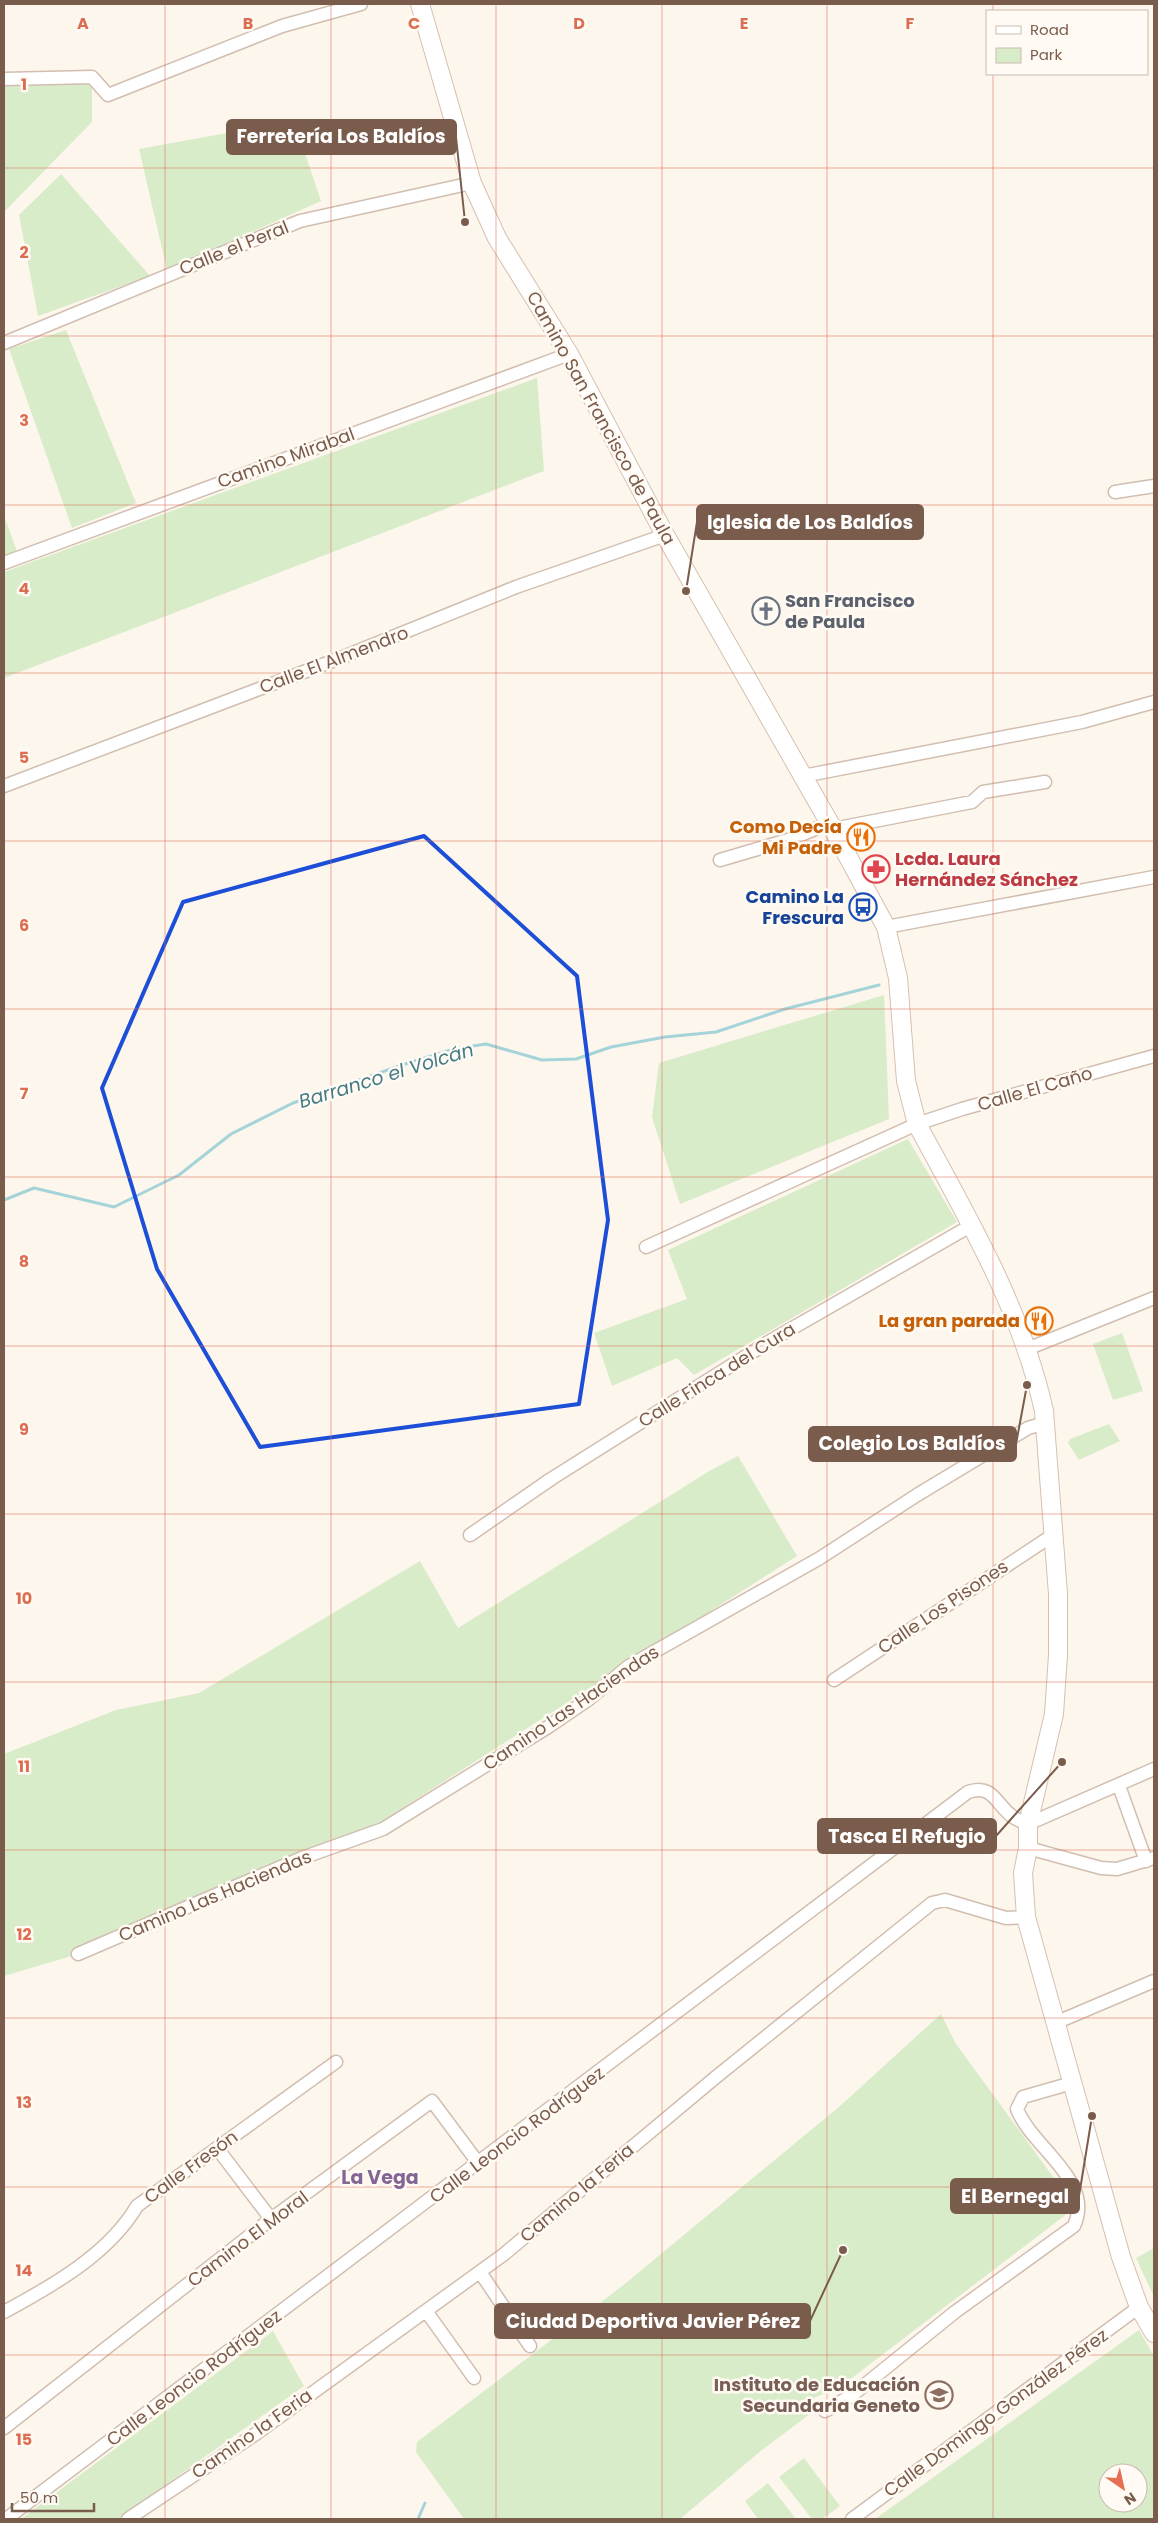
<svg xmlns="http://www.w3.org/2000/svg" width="1158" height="2523" font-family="Poppins,sans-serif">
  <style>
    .green { fill: #d8ecc9; fill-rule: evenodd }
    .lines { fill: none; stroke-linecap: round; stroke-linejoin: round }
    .stream { stroke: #a5d3da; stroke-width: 3 }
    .minor-casing { stroke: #d1beb0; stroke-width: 15 }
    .secondary-casing { stroke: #d6c0b0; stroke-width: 20 }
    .minor { stroke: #fff; stroke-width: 12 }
    .secondary { stroke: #fff; stroke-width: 18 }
    .marked { fill: none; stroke: #1d4ed8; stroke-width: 4; stroke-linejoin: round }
    .grid { fill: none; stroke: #dc6d51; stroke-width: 1; stroke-opacity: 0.55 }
    .labels { text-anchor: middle; stroke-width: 5; stroke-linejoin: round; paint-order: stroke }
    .street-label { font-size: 18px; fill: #7a5c4d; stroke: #fffaf3 }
    .worship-label { font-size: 18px; font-weight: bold; fill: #5b616d; stroke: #fffaf3; text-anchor: start }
    .food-label { font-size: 18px; font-weight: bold; fill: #c56008; stroke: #fffaf3; text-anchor: end }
    .health-label { font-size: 18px; font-weight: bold; fill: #be3a42; stroke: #fffaf3; text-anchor: start }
    .transit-label { font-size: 18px; font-weight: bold; fill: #164399; stroke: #fffaf3; text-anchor: end }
    .education-label { font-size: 18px; font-weight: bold; fill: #785e54; stroke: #fffaf3; text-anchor: end }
    .water-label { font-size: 19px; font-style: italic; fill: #437c86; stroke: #fffaf3 }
    .neighbourhood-label { font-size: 19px; font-weight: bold; fill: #846695; stroke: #fffaf3 }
    .grid-label { font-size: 16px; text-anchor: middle; font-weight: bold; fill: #dc6d51; stroke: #fffaf3; stroke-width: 5; stroke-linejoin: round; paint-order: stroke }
    .leader { fill: none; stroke: #7a5c4d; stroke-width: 2 }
    .callout-dot { fill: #7a5c4d; stroke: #fffaf3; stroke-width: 2 }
    .callout { fill: #7a5c4d; stroke: #7a5c4d; stroke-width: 2 }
    .callout-label { font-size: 19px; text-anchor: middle; font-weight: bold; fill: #fff }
  </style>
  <rect width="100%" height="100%" fill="#fdf6ec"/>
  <path class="green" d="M4,82L92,84V122L4,212Z
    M294,121L321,201L167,270L139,149Z
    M61,174L150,276L38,316L19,215Z
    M66,330L136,503L72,528L9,349Z
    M537,378L544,471L4,678V572Z
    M4,516L19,557L4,563Z
    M884,995L889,1119L680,1204L652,1117L659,1063Z
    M908,1139L957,1222L694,1375L677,1358L612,1386L594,1333L687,1299L668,1250Z
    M1122,1333L1143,1391L1113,1400L1093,1344Z
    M1109,1424L1120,1441L1079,1460L1068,1443L1070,1439Z
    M738,1456L797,1556L382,1821L78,1954L4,1976V1754L116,1710L199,1693L420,1561L458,1628L711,1470Z
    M941,2014L956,2044L1070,2200L1068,2213L840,2387L809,2400V2406L814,2411L762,2450L680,2519H464L416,2452L417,2442L621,2287L840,2106Z
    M1154,2248V2297L1136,2258Z
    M1139,2330L1154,2356V2519H875ZM1108,2473H1138V2503H1108Z
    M273,2331L304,2386L118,2519H21Z
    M804,2458L840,2506L822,2519H812L779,2477Z
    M768,2483L796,2519H758L745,2501Z"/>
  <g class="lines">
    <path class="stream" d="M4,1200L34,1188L114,1207L179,1175L231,1134L293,1103L405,1064L454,1049L486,1044L542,1060L576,1059L611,1047L665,1037L716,1032L785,1009L879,985
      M418,2519L425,2503"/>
    <g class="minor-casing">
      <path id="minor" d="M4,79L92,77L108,95L282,26L361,4
        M4,343L300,221L472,183
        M1115,492L1154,486
        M4,563L569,354
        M803,776L1082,722L1154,702
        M4,786L343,657L516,587L665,535
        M833,829L972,802L983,792L1045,782
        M720,860L788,840L830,823
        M886,927L1154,877
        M646,1247L917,1124L962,1109L1154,1056
        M1027,1349L1154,1298
        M470,1535L551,1479L770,1341L972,1225
        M834,1680L1053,1535
        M1119,1786L1146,1861
        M1028,1848L1101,1868L1117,1869L1154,1858
        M78,1954L302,1858L383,1829L548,1727L589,1699L629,1666L820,1558L917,1495L1028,1428L1045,1423
        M1055,2023L1154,1981
        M217,2148L271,2219
        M480,2272L530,2346
        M426,2311L474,2378
        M4,2312C52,2286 109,2254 137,2206L336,2062
        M825,2411L851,2396L955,2312L1074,2226C1095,2180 1032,2148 1017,2109L1023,2097L1072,2083
        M4,2428L271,2219L432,2101L479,2164
        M6,2519L968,1792C993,1783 996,1805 1013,1817C1017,1820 1023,1822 1028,1824L1154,1769
        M128,2519L257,2433L503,2255L716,2077L932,1903L945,1900L1006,1918L1026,1917
        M852,2519L1139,2307"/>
    </g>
    <g class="secondary-casing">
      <path id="secondary" d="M420,4L472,183L497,238L569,354L665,535L833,829L886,927L898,978L906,1081L917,1124C967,1217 1021,1307 1044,1411L1058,1594V1655L1054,1714L1028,1824V1848L1023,1873L1026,1917L1121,2257L1139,2307L1154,2333"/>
    </g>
    <use href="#minor" class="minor"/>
    <use href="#secondary" class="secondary"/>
  </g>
  <path class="marked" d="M424,836L577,976L608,1220L579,1404L260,1447L157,1269L102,1088L183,902Z"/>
  <path class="grid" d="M165,4V2519M331,4V2519M496,4V2519M662,4V2519M827,4V2519M993,4V11M993,74V2519M4,168H1154M4,336H1154M4,505H1154M4,673H1154M4,841H1154M4,1009H1154M4,1177H1154M4,1346H1154M4,1514H1154M4,1682H1154M4,1850H1154M4,2018H1154M4,2187H1154M4,2355H1154"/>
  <defs>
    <g id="church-ring" transform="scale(1.4375)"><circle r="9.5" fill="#fffaf3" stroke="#6b7280" stroke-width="1.5"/><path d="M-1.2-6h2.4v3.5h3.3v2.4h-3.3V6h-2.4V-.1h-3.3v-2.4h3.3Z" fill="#6b7280"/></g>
    <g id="restaurant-ring" transform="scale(1.4375)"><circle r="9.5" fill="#fffaf3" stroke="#e8710a" stroke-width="1.5"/><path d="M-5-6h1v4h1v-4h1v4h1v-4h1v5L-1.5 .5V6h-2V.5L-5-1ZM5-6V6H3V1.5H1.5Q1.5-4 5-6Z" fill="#e8710a"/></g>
    <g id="pharmacy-ring" transform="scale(1.4375)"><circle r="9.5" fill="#fffaf3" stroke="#e0444e" stroke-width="1.5"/><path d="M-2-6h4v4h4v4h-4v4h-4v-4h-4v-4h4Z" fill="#e0444e"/></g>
    <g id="bus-ring" transform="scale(1.4375)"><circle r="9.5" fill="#fffaf3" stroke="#1a4fb4" stroke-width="1.5"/><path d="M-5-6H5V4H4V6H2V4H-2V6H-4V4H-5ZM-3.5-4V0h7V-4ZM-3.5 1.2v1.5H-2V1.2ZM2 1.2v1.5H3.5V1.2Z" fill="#1a4fb4"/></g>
    <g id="school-ring" transform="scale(1.4375)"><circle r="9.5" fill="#fffaf3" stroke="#8d6e63" stroke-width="1.5"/><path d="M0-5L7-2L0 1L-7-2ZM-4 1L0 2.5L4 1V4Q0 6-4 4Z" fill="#8d6e63"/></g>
  </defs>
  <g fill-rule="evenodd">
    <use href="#church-ring" x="766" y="611"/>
    <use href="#restaurant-ring" x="861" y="837"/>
    <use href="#pharmacy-ring" x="876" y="869"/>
    <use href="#bus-ring" x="863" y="907"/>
    <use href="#restaurant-ring" x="1039" y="1321"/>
    <use href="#school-ring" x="939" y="2395"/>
  </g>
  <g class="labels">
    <g class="street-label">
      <text transform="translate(234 248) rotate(-22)" y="6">Calle el Peral</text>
      <text transform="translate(601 418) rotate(61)" y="6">Camino San Francisco de Paula</text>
      <text transform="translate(286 458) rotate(-20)" y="6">Camino Mirabal</text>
      <text transform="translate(334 660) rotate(-21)" y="6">Calle El Almendro</text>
      <text transform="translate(1035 1089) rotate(-16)" y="6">Calle El Caño</text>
      <text transform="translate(717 1375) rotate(-32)" y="6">Calle Finca del Cura</text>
      <text transform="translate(943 1607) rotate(-34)" y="6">Calle Los Pisones</text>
      <text transform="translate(571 1708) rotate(-34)" y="6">Camino Las Haciendas</text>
      <text transform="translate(215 1896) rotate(-23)" y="6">Camino Las Haciendas</text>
      <text transform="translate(517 2135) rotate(-37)" y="6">Calle Leoncio Rodríguez</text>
      <text transform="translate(191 2167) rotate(-36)" y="6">Calle Fresón</text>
      <text transform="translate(577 2193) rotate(-40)" y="6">Camino la Feria</text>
      <text transform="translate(248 2239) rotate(-37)" y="6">Camino El Moral</text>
      <text transform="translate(194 2378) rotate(-37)" y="6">Calle Leoncio Rodríguez</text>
      <text transform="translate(996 2413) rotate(-36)" y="6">Calle Domingo González Pérez</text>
      <text transform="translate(252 2434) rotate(-35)" y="6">Camino la Feria</text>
    </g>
    <g class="worship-label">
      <text x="785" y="607">San Francisco<tspan x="785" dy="21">de Paula</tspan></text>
    </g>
    <g class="food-label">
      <text x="842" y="833">Como Decía<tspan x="842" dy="21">Mi Padre</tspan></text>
      <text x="1020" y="1327">La gran parada</text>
    </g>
    <g class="health-label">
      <text x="895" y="865">Lcda. Laura<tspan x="895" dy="21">Hernández Sánchez</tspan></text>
    </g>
    <g class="transit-label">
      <text x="844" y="903">Camino La<tspan x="844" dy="21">Frescura</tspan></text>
    </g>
    <g class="education-label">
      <text x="920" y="2391">Instituto de Educación<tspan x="920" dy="21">Secundaria Geneto</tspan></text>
    </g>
    <g class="water-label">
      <text transform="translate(386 1075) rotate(-17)" y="7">Barranco el Volcán</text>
    </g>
    <g class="neighbourhood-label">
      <text x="380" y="2184">La Vega</text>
    </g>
  </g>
  <g class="grid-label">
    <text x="83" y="29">A</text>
    <text x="248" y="29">B</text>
    <text x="414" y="29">C</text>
    <text x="579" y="29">D</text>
    <text x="744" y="29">E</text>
    <text x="910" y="29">F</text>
    <text x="24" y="90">1</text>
    <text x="24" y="258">2</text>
    <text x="24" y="426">3</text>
    <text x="24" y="594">4</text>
    <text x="24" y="763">5</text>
    <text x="24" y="931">6</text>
    <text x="24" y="1099">7</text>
    <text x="24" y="1267">8</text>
    <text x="24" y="1435">9</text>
    <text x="24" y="1604">10</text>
    <text x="24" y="1772">11</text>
    <text x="24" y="1940">12</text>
    <text x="24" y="2108">13</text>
    <text x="24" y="2276">14</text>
    <text x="24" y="2445">15</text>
  </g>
  <path class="leader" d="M465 222L456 137M686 591L697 522M1027 1385L1016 1444M1062 1762L996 1836M1092 2116L1079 2196M843 2250L810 2321"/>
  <g class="callout-dot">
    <circle cx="465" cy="222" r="5"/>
    <circle cx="686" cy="591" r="5"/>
    <circle cx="1027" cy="1385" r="5"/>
    <circle cx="1062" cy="1762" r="5"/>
    <circle cx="1092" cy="2116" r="5"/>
    <circle cx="843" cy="2250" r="5"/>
  </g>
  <g class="callout">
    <rect x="227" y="120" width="229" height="34" rx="5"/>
    <rect x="697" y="505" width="226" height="34" rx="5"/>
    <rect x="809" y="1427" width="207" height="34" rx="5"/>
    <rect x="818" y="1819" width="178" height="34" rx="5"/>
    <rect x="951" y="2179" width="128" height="34" rx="5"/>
    <rect x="495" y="2304" width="315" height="34" rx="5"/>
  </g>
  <g class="callout-label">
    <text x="341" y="143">Ferretería Los Baldíos</text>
    <text x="810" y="529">Iglesia de Los Baldíos</text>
    <text x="912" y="1450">Colegio Los Baldíos</text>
    <text x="907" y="1843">Tasca El Refugio</text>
    <text x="1015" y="2203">El Bernegal</text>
    <text x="653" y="2328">Ciudad Deportiva Javier Pérez</text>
  </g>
  <rect width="1158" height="2523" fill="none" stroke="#7a5c4d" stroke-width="10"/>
  <rect x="986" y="10" width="162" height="65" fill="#fffaf3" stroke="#cabbb1"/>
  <rect x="996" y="26" width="25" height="8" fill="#ffffff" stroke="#cabbb1"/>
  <text x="1030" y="35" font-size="15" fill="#7a5c4d">Road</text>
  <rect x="996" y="48" width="25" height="15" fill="#d8ecc9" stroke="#cabbb1"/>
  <text x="1030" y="60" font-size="15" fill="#7a5c4d">Park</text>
  <g transform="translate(1123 2488) rotate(146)"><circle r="24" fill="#fffaf3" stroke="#cabbb1"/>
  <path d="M0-4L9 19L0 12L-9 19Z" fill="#e76f51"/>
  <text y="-8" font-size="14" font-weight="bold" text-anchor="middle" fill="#7a5c4d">N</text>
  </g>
  <path d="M12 2503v8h82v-8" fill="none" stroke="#7a5c4d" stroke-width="2.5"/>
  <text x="20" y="2503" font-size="15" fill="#7a5c4d" stroke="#fffaf3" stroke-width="4" paint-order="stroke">50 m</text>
</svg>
